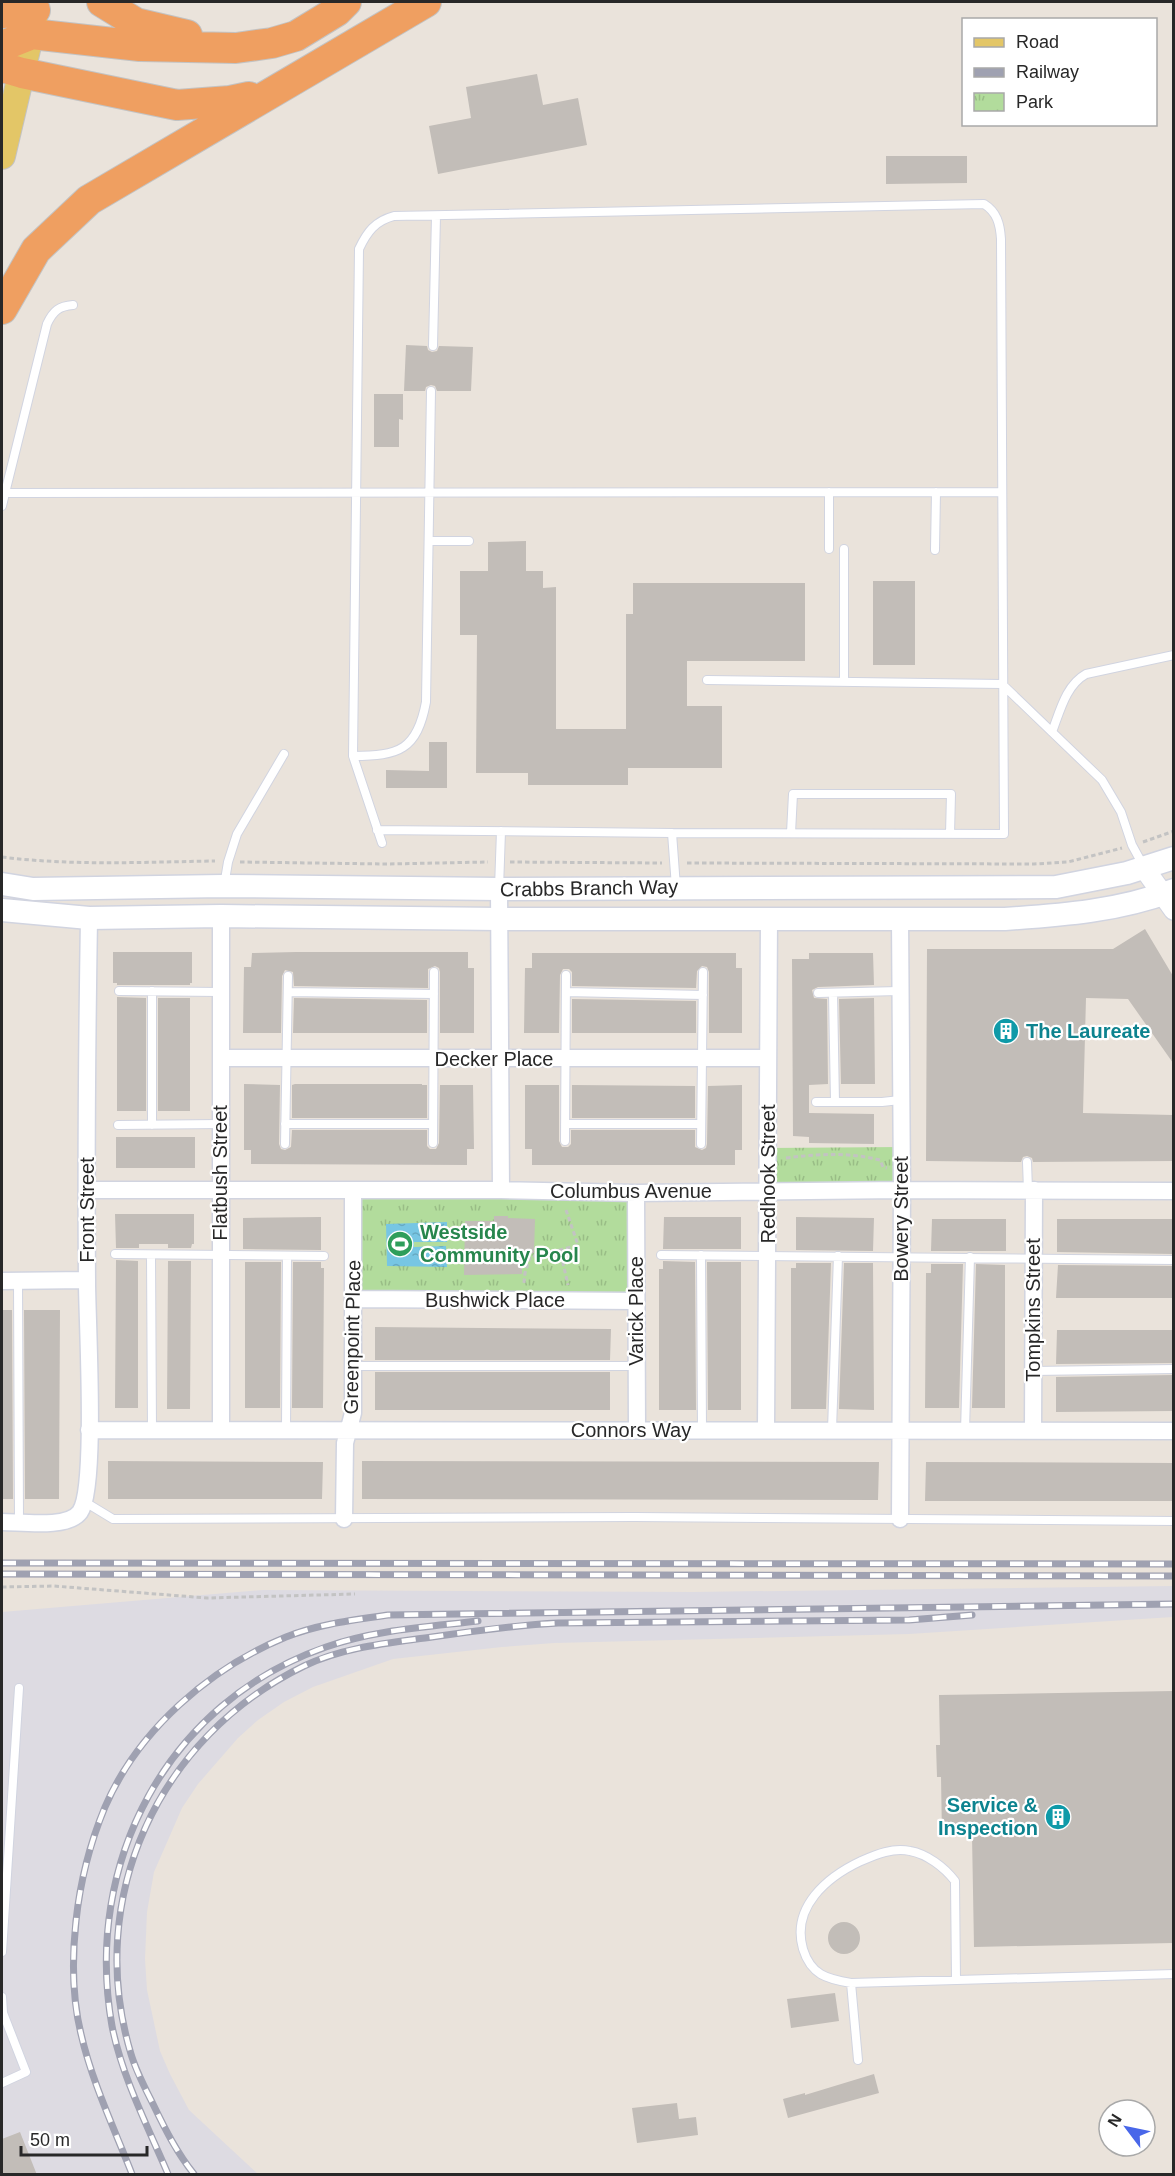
<svg xmlns="http://www.w3.org/2000/svg" width="1175" height="2176" font-family="Arial,sans-serif">
  <style>
    .industrial { fill: #dddbe2 }
    .park { fill: url(#park-tufts) }
    .water { fill: url(#water-ripples) }
    .building { fill: #c2bdb8 }
    .lines { fill: none; stroke-linecap: round; stroke-linejoin: round }
    .service-casing { stroke: #d1d4e0; stroke-width: 10 }
    .minor-casing { stroke: #d1d4e0; stroke-width: 19 }
    .tertiary-casing { stroke: #d1d4e0; stroke-width: 22 }
    .secondary-casing { stroke: #d1d4e0; stroke-width: 25 }
    .primary-casing { stroke: #c3c3c3; stroke-width: 28 }
    .motorway-casing { stroke: #c3c3c3; stroke-width: 32 }
    .path { stroke: #c3c3c3; stroke-width: 3; stroke-dasharray: 4.5 3; stroke-linecap: butt }
    .service { stroke: #fff; stroke-width: 8 }
    .minor { stroke: #fff; stroke-width: 16 }
    .tertiary { stroke: #fff; stroke-width: 20 }
    .secondary { stroke: #fff; stroke-width: 22 }
    .primary { stroke: #e3c667; stroke-width: 26 }
    .motorway { stroke: #ef9f61; stroke-width: 30 }
    .rail-casing { stroke: #9fa1b1; stroke-width: 7 }
    .rail { stroke: #fff; stroke-width: 4.5; stroke-dasharray: 14; stroke-linecap: butt }
    .labels { text-anchor: middle; stroke-width: 4.5; stroke-linejoin: round; paint-order: stroke }
    .street-label { font-size: 20px; fill: #282828; stroke: #fff }
    .culture-label { font-size: 20px; font-weight: bold; fill: #0d838f; stroke: #fff; text-anchor: start }
    .leisure-label { font-size: 20px; font-weight: bold; fill: #27864d; stroke: #fff; text-anchor: start }
  </style>
  <defs>
    <pattern id="park-tufts" width="24" height="20" patternUnits="userSpaceOnUse" patternTransform="scale(1.5)"><rect width="24" height="20" fill="#b2dc9c"/><path d="M3 7l-1-3M5 7V3M7 7l1-3M15 17l-1-3M17 17v-4M19 17l1-3" fill="none" stroke="#99bd86"/></pattern>
    <pattern id="water-ripples" width="26" height="14" patternUnits="userSpaceOnUse" patternTransform="scale(1.5)"><rect width="26" height="14" fill="#77c6e3"/><path d="M2 4q2-2 4 0t4 0M15 11q2-2 4 0t4 0" fill="none" stroke="#67aac3"/></pattern>
  </defs>
  <rect width="100%" height="100%" fill="#eae3db"/>
  <path class="industrial" d="M1173,1586V1617L909,1634L554,1643L502,1647L393,1659L313,1687L284,1702L258,1720L238,1738L198,1784L182,1808L154,1872L147,1912L145,1959L147,1990L160,2051L170,2074L189,2110L258,2174H2V1612L263,1590L693,1592Z"/>
  <path class="park" d="M901,1147L902,1190L767,1191L768,1148Z
    M356,1192L633,1195L636,1301L356,1298Z"/>
  <path class="water" d="M447,1222V1242H414V1247L446,1246L447,1267L387,1266L386,1224Z"/>
  <path class="building" d="M537,74L543,105L578,98L587,145L438,174L429,126L471,118L466,87Z
    M886,156H967V183L886,184Z
    M406,345L427,346L428,350L432,352L437,351L439,346L473,347L471,391H437L435,386L431,385L426,387L425,391H404Z
    M374,394H403V420L399,419V447H374Z
    M526,541V571H543V588L556,587V729H626V614H633V583H805V661H687V706H722V768H628V785H528V773H476L477,635H460V571H488V542Z
    M873,581H915V665H873Z
    M429,742H447V788H386V770L429,771Z
    M1145,929L1173,976V1063L1128,999L1086,998L1083,1113L1173,1115V1161L1033,1162L1032,1158L1027,1156L1023,1157L1021,1162L926,1161L927,949H1113Z
    M113,952H192V983H190V985H117V983H113Z
    M296,952H468V968H474V1033H440V972L439,968L435,966L428,969V988L294,986L293,972L285,970L282,976L281,1033H243L244,967H251L252,953Z
    M532,953H736V968H742V1033H709V972L707,967L702,966L697,971L696,988L572,986V972L569,969H563L560,975L559,1033H524L525,968H532Z
    M809,953H873L874,985L818,987L812,990L814,998L827,999L828,1084L809,1085V1113L874,1114V1144L809,1143V1137L793,1136L792,959H809Z
    M117,997L146,998V1111H117Z
    M158,998H190V1111H158Z
    M294,998L427,1000V1033H293Z
    M874,998L875,1084H841L839,999Z
    M572,999L696,1001V1033H572Z
    M244,1084L280,1085L279,1144L281,1149L285,1150L291,1147L292,1130H427V1146L430,1149H436L439,1143L440,1085H473L474,1149H467V1165L251,1164V1150H244Z
    M295,1084H422V1085H427V1118H292V1085Z
    M525,1085H559V1141L562,1147H568L571,1144V1130H695V1147L702,1150L706,1148L707,1144L708,1086L742,1085V1150H735V1165H532V1149H525Z
    M572,1085L695,1086V1118H572Z
    M116,1137H195V1168H116Z
    M115,1214H194V1244H192L191,1248H168V1244H139V1248H116Z
    M494,1216H508V1218L535,1219L534,1253L522,1256V1274L464,1275L465,1221H494Z
    M321,1217V1250L243,1249V1218Z
    M664,1217H741V1249H663Z
    M796,1217L874,1218L873,1251L796,1250Z
    M932,1219H1006V1251H931Z
    M1057,1219H1173V1254L1057,1252Z
    M116,1260L138,1261V1408H115Z
    M168,1261H191L190,1409H167Z
    M663,1261L695,1262L696,1410H659V1269H663Z
    M245,1262H281L280,1408H245Z
    M293,1262H321V1268H324L323,1408H292Z
    M707,1262H741V1410H708Z
    M796,1263H831L826,1409H791V1268H796Z
    M844,1263H873L874,1410L839,1409Z
    M931,1264H963L959,1408H925L926,1273H931Z
    M976,1264L1005,1265V1408H972Z
    M1058,1265L1173,1266V1298H1056Z
    M2,1310H12L13,1499H2Z
    M24,1310H60L59,1499H25Z
    M375,1327L611,1329L610,1360H375Z
    M1057,1330H1173V1363L1056,1364Z
    M375,1372H610V1410H375Z
    M1173,1375V1411L1056,1412V1377Z
    M108,1461L323,1462L322,1499H108Z
    M362,1461L879,1462L878,1500L362,1499Z
    M926,1462L1173,1463V1501H925Z
    M1173,1691V1943L974,1947L972,1835L942,1836L941,1777H937L936,1745H940L939,1695Z
    M828 1938a16 16 0 1 1 32 0a16 16 0 1 1-32 0Z
    M835,1993L839,2021L791,2028L787,1999Z
    M874,2074L879,2093L788,2118L783,2099L805,2093V2095Z
    M677,2103L679,2119L696,2117L698,2135L637,2143L632,2108Z
    M20,2132L37,2175H2V2139Z"/>
  <g class="lines">
    <g class="service-casing">
      <path id="service" d="M433,346L436,216
        M829,492V549
        M5,493L47,324C53,311 59,306 73,305
        M2,506L5,493L1002,492
        M429,541H469
        M844,549V682
        M935,550L936,492
        M707,680L1002,684L1102,780L1121,812L1132,845L1144,867
        M1052,732C1060,711 1066,685 1086,674L1174,655
        M353,756C399,756 417,750 426,702L431,391
        M377,830L672,833L1004,834L1001,239C1000,224 997,212 984,204L394,216C375,221 367,232 359,249L353,756L382,843
        M672,833L676,887
        M791,833L793,794H951L950,834
        M224,886L228,862L237,834L284,754
        M499,888L501,831
        M119,991L220,992
        M288,992L434,994
        M566,992L703,995
        M818,993L899,991
        M833,993L835,1102
        M816,1102H882L900,1100
        M285,1124H433
        M565,1124H701
        M118,1125L220,1124
        M152,1125V991
        M565,1141L566,975
        M433,1143L434,972
        M285,1144L288,976
        M701,1144L703,972
        M1027,1162L1028,1190
        M115,1254L324,1256
        M151,1255L152,1430
        M661,1255L1174,1260
        M701,1255L702,1430
        M18,1281L19,1522
        M354,1366H636
        M1033,1371L1174,1369
        M286,1430L287,1256
        M832,1430L838,1256
        M965,1431L970,1257
        M85,1502L113,1519L634,1517L1174,1521
        M2,1952L19,1688
        M956,1980L955,1881C944,1867 927,1854 910,1851C893,1847 875,1855 861,1861C827,1877 791,1907 803,1949C811,1975 827,1979 851,1983L1174,1974
        M851,1983L858,2060
        M2,1997L3,2013L26,2072L2,2083"/>
    </g>
    <g class="minor-casing">
      <path id="minor" d="M499,889L501,1190
        M221,916V1430
        M900,919L902,1190L900,1519
        M221,1058H768
        M88,1190H501L636,1193L902,1190L1174,1191
        M636,1193L637,1430
        M2,1281L87,1280
        M354,1299L636,1301
        M89,1430L1174,1431
        M766,1430L769,918
        M1033,1431L1034,1190
        M344,1519L345,1443L353,1413V1190
        M2,1522C21,1522 68,1529 80,1512C97,1488 87,1320 87,1282C86,1160 87,1039 89,918"/>
    </g>
    <g class="tertiary-casing">
      <path id="tertiary" d="M1144,868L1174,910"/>
    </g>
    <g class="secondary-casing">
      <path id="secondary" d="M2,884L33,889L223,886L499,889L1056,887L1127,873L1174,858
        M2,910L89,918L221,916L499,919H1005C1063,915 1119,911 1174,890"/>
    </g>
    <g class="primary-casing">
      <path id="primary" d="M2,156L34,20"/>
    </g>
    <g class="motorway-casing">
      <path id="motorway" d="M102,2L136,23L187,35
        M2,13L35,10
        M2,46L32,34L140,46L236,48L272,43L296,36L337,11L346,2
        M2,67L22,73L177,105L230,101L249,97
        M2,309L36,250L89,200L426,2"/>
    </g>
    <path class="path" d="M1143,842L1174,831
      M2,857C73,866 144,862 215,861
      M240,862L386,864L488,862
      M510,862L662,863
      M687,863L1034,864L1068,862L1122,848
      M786,1158C818,1154 849,1152 880,1160L883,1167L887,1168
      M566,1210L578,1245L560,1250L568,1285
      M524,1283L525,1273L530,1257L560,1250
      M2,1587L54,1586L207,1598L355,1594"/>
    <use href="#service" class="service"/>
    <use href="#minor" class="minor"/>
    <use href="#tertiary" class="tertiary"/>
    <use href="#secondary" class="secondary"/>
    <use href="#primary" class="primary"/>
    <use href="#motorway" class="motorway"/>
    <g class="rail-casing">
      <path id="rail" d="M2,1563L1174,1564
        M2,1574L1174,1576
        M132,2174C114,2128 92,2082 81,2034C72,1997 72,1958 76,1921C80,1883 90,1843 105,1807C138,1730 210,1668 286,1637C318,1624 354,1620 388,1615L1174,1604
        M168,2174C148,2127 122,2077 112,2026C83,1863 167,1702 326,1647C374,1630 427,1627 478,1621
        M194,2174C177,2153 165,2129 153,2104C145,2088 136,2071 131,2054C84,1898 158,1737 304,1666C343,1647 389,1643 432,1637C474,1631 516,1625 558,1623L909,1620L972,1615"/>
    </g>
    <use href="#rail" class="rail"/>
  </g>
  <defs>
    <g id="building-disc" transform="scale(1.35)"><circle r="9.5" fill="#0f9aa8" stroke="#fff"/><path d="M-4-6H4V6H1V3H-1V6H-4ZM-2.5-4.3h1.7v1.8h-1.7ZM.8-4.3h1.7v1.8H.8ZM-2.5-1h1.7V.8h-1.7ZM.8-1h1.7V.8H.8Z" fill="#fff"/></g>
    <g id="stadium-disc" transform="scale(1.35)"><circle r="9.5" fill="#2e9e5b" stroke="#fff"/><path d="M0-5a6.5 5 0 1 0 0 10a6.5 5 0 1 0 0-10ZM-3.5-1.8h7v3.6h-7Z" fill="#fff"/></g>
  </defs>
  <g fill-rule="evenodd">
    <use href="#building-disc" x="1006" y="1031"/>
    <use href="#stadium-disc" x="400" y="1244"/>
    <use href="#building-disc" x="1058" y="1817"/>
  </g>
  <g class="labels">
    <g class="street-label">
      <text transform="translate(589 888) rotate(-1)" y="7">Crabbs Branch Way</text>
      <text x="494" y="1066">Decker Place</text>
      <text transform="translate(220 1173) rotate(-90)" y="7">Flatbush Street</text>
      <text transform="translate(768 1174) rotate(-90)" y="7">Redhook Street</text>
      <text x="631" y="1198">Columbus Avenue</text>
      <text transform="translate(87 1210) rotate(-90)" y="7">Front Street</text>
      <text transform="translate(901 1219) rotate(-90)" y="7">Bowery Street</text>
      <text x="495" y="1307">Bushwick Place</text>
      <text transform="translate(1033 1310) rotate(-90)" y="7">Tompkins Street</text>
      <text transform="translate(636 1311) rotate(-90)" y="7">Varick Place</text>
      <text transform="translate(352 1337) rotate(-89)" y="7">Greenpoint Place</text>
      <text x="631" y="1437">Connors Way</text>
    </g>
    <g class="culture-label">
      <text x="1026" y="1038">The Laureate</text>
      <text x="1038" y="1812" text-anchor="end">Service &amp;<tspan x="1038" dy="23">Inspection</tspan></text>
    </g>
    <g class="leisure-label">
      <text x="420" y="1239">Westside<tspan x="420" dy="23">Community Pool</tspan></text>
    </g>
  </g>
  <rect width="1175" height="2176" fill="none" stroke="#282828" stroke-width="6"/>
  <rect x="962" y="18" width="195" height="108" fill="#ffffff" stroke="#a9a9a9" stroke-width="1.5"/>
  <rect x="974" y="38" width="30" height="9" fill="#e3c667" stroke="#a9a9a9" stroke-width="1.5"/>
  <text x="1016" y="48" font-size="18" fill="#282828">Road</text>
  <rect x="974" y="68" width="30" height="9" fill="#9fa1b1" stroke="#a9a9a9" stroke-width="1.5"/>
  <text x="1016" y="78" font-size="18" fill="#282828">Railway</text>
  <rect x="974" y="93" width="30" height="18" fill="url(#park-tufts)" stroke="#a9a9a9" stroke-width="1.5"/>
  <text x="1016" y="108" font-size="18" fill="#282828">Park</text>
  <g transform="translate(1127 2128) rotate(302)"><circle r="28" fill="#ffffff" stroke="#a9a9a9" stroke-width="1.5"/>
  <path d="M0-4.5L10 22L0 15L-10 22Z" fill="#4967e9"/>
  <text y="-9" font-size="16" font-weight="bold" text-anchor="middle" fill="#282828">N</text>
  </g>
  <path d="M21 2146v9h126v-9" fill="none" stroke="#282828" stroke-width="3"/>
  <text x="30" y="2146" font-size="18" fill="#282828" stroke="#ffffff" stroke-width="4.5" paint-order="stroke">50 m</text>
</svg>
